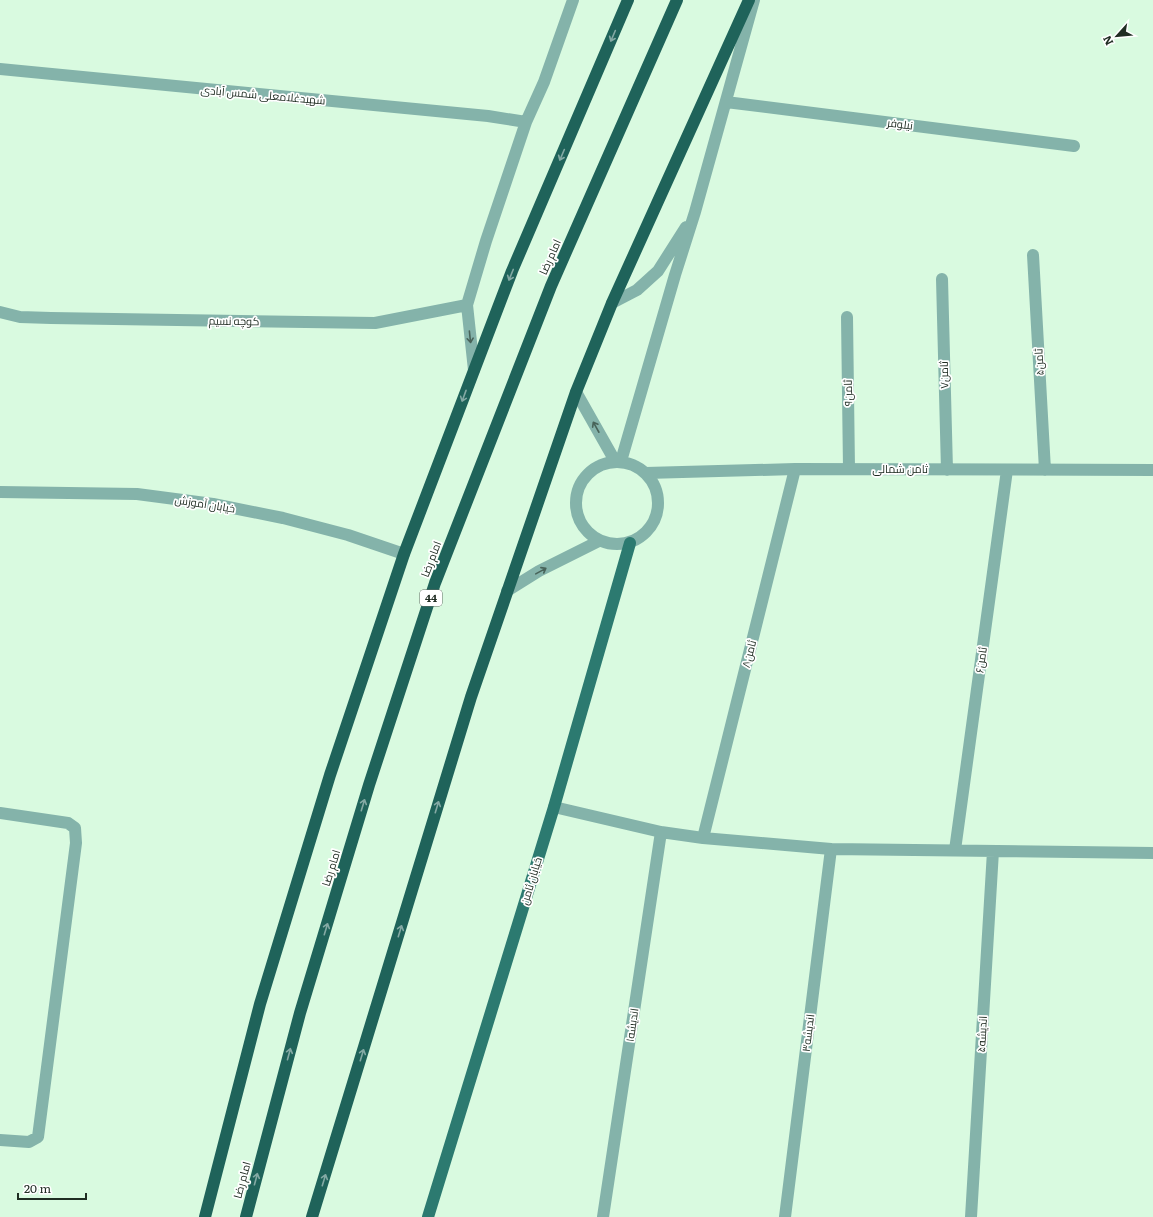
<svg xmlns="http://www.w3.org/2000/svg" width="1153" height="1217" font-family="Literata,Cairo,serif">
  <style>
    .lines { fill: none; stroke-linecap: round; stroke-linejoin: round }
    .minor { stroke: #84b3aa; stroke-width: 12 }
    .major { stroke: #2c7a70; stroke-width: 12 }
    .highway { stroke: #1f635a; stroke-width: 12 }
    .oneway { stroke: #84a9a4 }
    .oneway2 { stroke: #486359 }
    .labels { text-anchor: middle; stroke-width: 3.5; stroke-linejoin: round; paint-order: stroke }
    .shield { fill: #fff; stroke: #636c65; stroke-width: 1 }
    .shield-label { font-size: 10px; font-weight: bold; fill: #202d23 }
    .street-label { font-size: 11px; fill: #202d23; stroke: #fff }
  </style>
  <rect width="100%" height="100%" fill="#d9fae0"/>
  <g class="lines">
    <path class="minor" d="M0,69L488,116L526,122
      M726,102L1074,146
      M1033,255L1045,470
      M942,279L947,470
      M612,303L637,290L658,271L686,227
      M0,312L20,317L51,318L375,323L467,305
      M847,317L849,469
      M474,370L467,305L486,241L526,122L544,82L573,0
      M576,392L615,461
      M621,461L675,275L695,212L754,0
      M576 503a41 41 0 1 1 82 0a41 41 0 1 1-82 0Z
      M646,473L795,469L1153,470
      M0,492L137,494L213,504L283,518L348,535L404,554
      M507,591L539,571L599,541
      M554,807L661,832L703,838L831,849L1153,853
      M0,813L68,823L75,828L76,843L38,1137L29,1142L0,1140
      M703,838L795,469
      M955,850L1007,470
      M603,1217L661,832
      M785,1217L831,849
      M971,1217L993,851"/>
    <path class="major" d="M428,1217L554,807L630,543"/>
    <path class="highway" d="M205,1217L260,1004L330,775L404,554L512,271L628,0
      M246,1217L300,1013L369,785L435,583L551,286L677,0
      M312,1217L471,697L576,392L612,303L749,0"/>
  </g>
  <defs><path id="oneway-shaft" d="M-6 0H5M1.5-3L5.5 0L1.5 3" fill="none" stroke-width="1.6" stroke-linecap="round" stroke-linejoin="round"/></defs>
  <g class="oneway">
    <use href="#oneway-shaft" transform="translate(613 36) rotate(113)"/>
    <use href="#oneway-shaft" transform="translate(562 155) rotate(113)"/>
    <use href="#oneway-shaft" transform="translate(511 275) rotate(112)"/>
    <use href="#oneway-shaft" transform="translate(464 396) rotate(110)"/>
    <use href="#oneway-shaft" transform="translate(363 805) rotate(-73)"/>
    <use href="#oneway-shaft" transform="translate(437 807) rotate(-73)"/>
    <use href="#oneway-shaft" transform="translate(326 929) rotate(-73)"/>
    <use href="#oneway-shaft" transform="translate(400 931) rotate(-73)"/>
    <use href="#oneway-shaft" transform="translate(289 1054) rotate(-75)"/>
    <use href="#oneway-shaft" transform="translate(362 1055) rotate(-73)"/>
    <use href="#oneway-shaft" transform="translate(256 1179) rotate(-75)"/>
    <use href="#oneway-shaft" transform="translate(324 1180) rotate(-73)"/>
  </g>
  <g class="oneway2">
    <use href="#oneway-shaft" transform="translate(470 337) rotate(84)"/>
    <use href="#oneway-shaft" transform="translate(596 427) rotate(-119)"/>
    <use href="#oneway-shaft" transform="translate(541 571) rotate(-29)"/>
  </g>
  <g class="labels">
    <rect class="shield" x="420" y="590" width="22" height="16" rx="3"/>
    <g class="shield-label">
      <text x="431" y="602">44</text>
    </g>
    <g class="street-label">
      <text transform="translate(263 95) rotate(5)" y="4">شهیدغلامعلی شمس آبادی</text>
      <text transform="translate(900 124) rotate(7)" y="4">نیلوفر</text>
      <text transform="translate(550 257) rotate(-66)" y="4">امام رضا</text>
      <text transform="translate(234 321) rotate(1)" y="4">کوچه نسیم</text>
      <text transform="translate(1039 362) rotate(-93)" y="4">ثامن۵</text>
      <text transform="translate(944 375) rotate(-91)" y="4">ثامن۷</text>
      <text transform="translate(848 393) rotate(-91)" y="4">ثامن۹</text>
      <text x="900" y="473">ثامن شمالی</text>
      <text transform="translate(205 504) rotate(9)" y="4">خیابان آموزش</text>
      <text transform="translate(431 559) rotate(-69)" y="4">امام رضا</text>
      <text transform="translate(749 654) rotate(-76)" y="4">ثامن۸</text>
      <text transform="translate(981 660) rotate(-82)" y="4">ثامن۶</text>
      <text transform="translate(331 868) rotate(-73)" y="4">امام رضا</text>
      <text transform="translate(531 881) rotate(-73)" y="4">خیابان ثامن</text>
      <text transform="translate(632 1025) rotate(-82)" y="4">اندیشه۱</text>
      <text transform="translate(808 1033) rotate(-83)" y="4">اندیشه۳</text>
      <text transform="translate(982 1034) rotate(-87)" y="4">اندیشه۵</text>
      <text transform="translate(242 1180) rotate(-75)" y="4">امام رضا</text>
    </g>
  </g>
  <g transform="translate(1117 36) rotate(243)" stroke="#ffffff" stroke-width="3" paint-order="stroke">
  <path d="M0-3L7 15L0 10L-7 15Z" fill="#202d23"/>
  <text y="-6" font-size="11" font-weight="bold" text-anchor="middle" fill="#202d23">N</text>
  </g>
  <path d="M18 1193v6h68v-6" fill="none" stroke="#202d23" stroke-width="2"/>
  <text x="24" y="1193" font-size="12" fill="#202d23" stroke="#ffffff" stroke-width="3" paint-order="stroke">20 m</text>
</svg>
